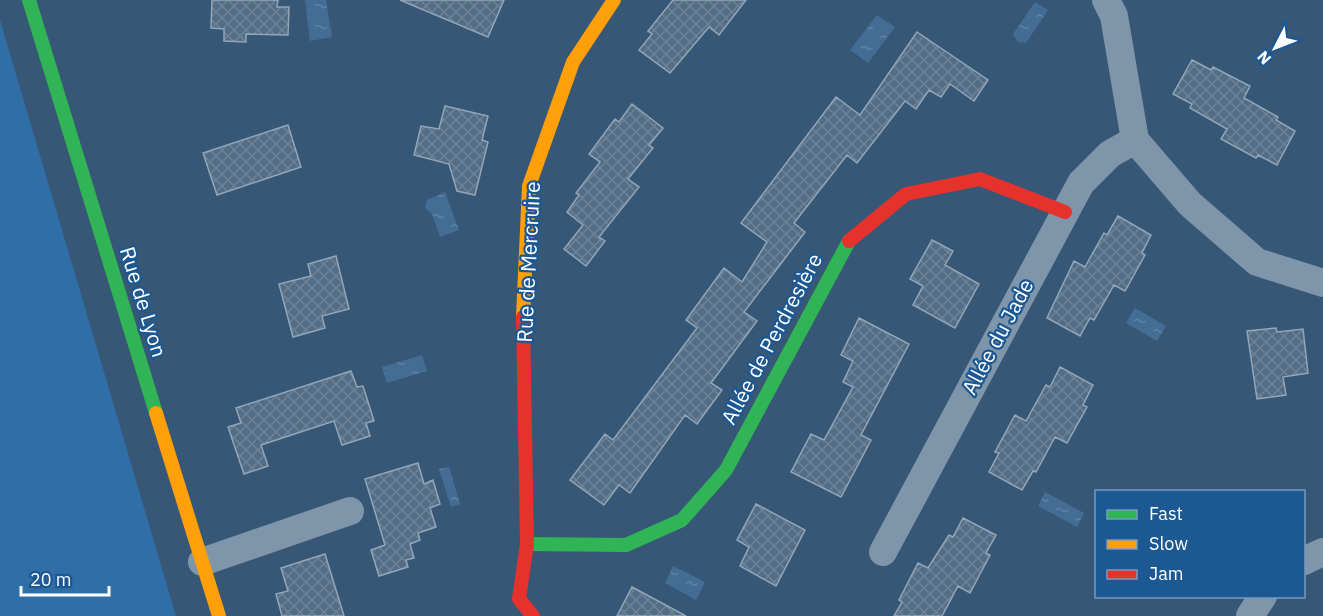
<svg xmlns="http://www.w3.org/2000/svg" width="1323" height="616" font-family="'IBM Plex Sans',sans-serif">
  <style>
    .green { fill: #306ea8 }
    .water { fill: url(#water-ripples) }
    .building { fill: url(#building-cross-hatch); stroke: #93a6b8; stroke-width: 1.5 }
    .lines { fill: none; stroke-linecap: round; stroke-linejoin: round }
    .street { stroke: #7f95aa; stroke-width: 28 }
    .fast { stroke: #30b455; stroke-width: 14 }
    .slow { stroke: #ff9f0a; stroke-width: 14 }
    .jam { stroke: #e5322d; stroke-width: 14 }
    .labels { text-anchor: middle; stroke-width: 4.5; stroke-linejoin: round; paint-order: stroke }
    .street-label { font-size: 21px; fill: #fff; stroke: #1c5892 }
  </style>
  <defs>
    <pattern id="water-ripples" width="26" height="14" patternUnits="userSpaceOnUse" patternTransform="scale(1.5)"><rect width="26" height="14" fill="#436d95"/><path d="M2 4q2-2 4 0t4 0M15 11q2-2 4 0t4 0" fill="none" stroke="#5f83a5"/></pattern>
    <pattern id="building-cross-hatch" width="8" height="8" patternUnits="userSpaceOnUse" patternTransform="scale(1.5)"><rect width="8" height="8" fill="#536d86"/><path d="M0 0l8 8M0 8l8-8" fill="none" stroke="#6d8398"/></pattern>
  </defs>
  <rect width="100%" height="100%" fill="#375777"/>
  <path class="green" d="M0,20L176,616H0Z"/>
  <path class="water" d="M305,0H326L332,37L310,41Z
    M1035,2L1048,10L1026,43L1018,42L1013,34Z
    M877,15L895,27L868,63L850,50Z
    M445,192L459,230L440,237L432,214L425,208L427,200Z
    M1135,308L1166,326L1157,341L1126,323Z
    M422,355L427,371L387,383L382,367Z
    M449,467L460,504L451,507L439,469Z
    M1045,492L1084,513L1077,527L1038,506Z
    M673,566L705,582L696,600L665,583Z"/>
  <path class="building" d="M212,0H278L277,7H289L288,35L246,34V42L224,41V29L211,28Z
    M400,0H504L488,37Z
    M673,0H746L719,35L709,27L670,73L639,50L652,34L648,31Z
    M917,32L988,80L974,101L950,84L941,97L929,90L916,109L905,101L857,163L847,155L794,223L805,232L744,312L757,321L711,383L722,390L697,424L685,415L630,493L619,485L604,505L570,480L605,434L613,440L697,328L686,320L724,268L742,282L767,242L741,223L836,97L860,115Z
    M1192,60L1211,70L1213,67L1250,86L1244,98L1278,117L1276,120L1295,131L1277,165L1258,155L1256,158L1221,139L1227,129L1190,108L1192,104L1173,94Z
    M632,104L663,128L649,145L653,148L628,179L639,187L599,237L605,241L586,266L564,249L583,225L567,212L579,195L576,193L600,162L589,154L615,119L619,122Z
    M445,106L488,116L482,140L488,142L475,195L457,191L449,164L414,155L421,126L439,129Z
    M288,125L301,167L217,195L203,153Z
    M1118,216L1151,235L1142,253L1145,255L1125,291L1114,285L1094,320L1090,318L1080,336L1047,318L1074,261L1085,267L1104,233L1107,235Z
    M932,240L953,251L945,265L979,284L955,328L913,305L923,286L910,279Z
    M336,256L349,309L322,316L325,328L293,337L279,284L311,276L308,264Z
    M859,318L909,344L861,435L871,440L841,497L791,472L811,434L824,440L853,387L843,382L853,361L841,355Z
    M1276,328L1277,332L1303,329L1308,373L1283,377L1286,395L1257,399L1247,331Z
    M1060,367L1093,385L1083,405L1087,407L1067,443L1055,437L1036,472L1033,471L1022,490L989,472L999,453L995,452L1015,415L1026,421L1046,385L1050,387Z
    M351,371L357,387L363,386L374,421L366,423L370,436L342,445L334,421L261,445L268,466L244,474L228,427L241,423L236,408Z
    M418,463L424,484L433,480L440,504L430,508L436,527L418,533L420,540L410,544L414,558L406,560L408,567L379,576L371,550L385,545L365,479Z
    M756,504L805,530L776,586L740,566L749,547L737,540Z
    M963,518L996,535L986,553L990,555L970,593L958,586L942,616H894L902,602L899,600L918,563L928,568L949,535L953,537Z
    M325,554L344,616H282L276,594L288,591L281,568Z
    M632,587L686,616H617Z"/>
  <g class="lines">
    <path class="street" d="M1106,0L1114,16L1135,140L1190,204L1257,262L1323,283
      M883,552L1081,183L1110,154L1135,140
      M1304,561L1323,552
      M202,562L350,511
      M1250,616L1263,596"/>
    <path class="fast" d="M29,0L156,413
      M527,544L626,545L682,520L726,470L849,241"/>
    <path class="slow" d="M523,317L529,186L573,62L614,0
      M156,413L219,616"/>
    <path class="jam" d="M849,241L906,194L980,179L1065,212
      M523,317L527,544L519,599L533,616"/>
  </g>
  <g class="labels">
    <g class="street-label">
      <text transform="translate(529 262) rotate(-87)" y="7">Rue de Mercruire</text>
      <text transform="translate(143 302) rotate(73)" y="7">Rue de Lyon</text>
      <text transform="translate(998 337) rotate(-62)" y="7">Allée du Jade</text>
      <text transform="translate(772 339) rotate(-62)" y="7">Allée de Perdresière</text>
    </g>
  </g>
  <rect x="1095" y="490" width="210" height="108" fill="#1c5892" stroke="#779bbe" stroke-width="1.5"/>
  <rect x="1107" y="510" width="30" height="9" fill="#30b455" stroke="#779bbe" stroke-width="1.5"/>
  <text x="1149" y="520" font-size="18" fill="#ffffff">Fast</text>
  <rect x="1107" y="540" width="30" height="9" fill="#ff9f0a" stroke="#779bbe" stroke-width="1.5"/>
  <text x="1149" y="550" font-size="18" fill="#ffffff">Slow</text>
  <rect x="1107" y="570" width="30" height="9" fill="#e5322d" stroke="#779bbe" stroke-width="1.5"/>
  <text x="1149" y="580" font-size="18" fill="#ffffff">Jam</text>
  <g transform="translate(1275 48) rotate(228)" stroke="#1c5892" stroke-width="4.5" paint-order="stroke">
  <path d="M0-4.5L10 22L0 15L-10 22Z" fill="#ffffff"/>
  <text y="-9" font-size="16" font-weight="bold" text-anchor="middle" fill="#ffffff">N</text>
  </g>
  <path d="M21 586v9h88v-9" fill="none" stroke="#ffffff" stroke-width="3"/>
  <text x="30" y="586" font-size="18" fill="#ffffff" stroke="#1c5892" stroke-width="4.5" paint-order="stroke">20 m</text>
</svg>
